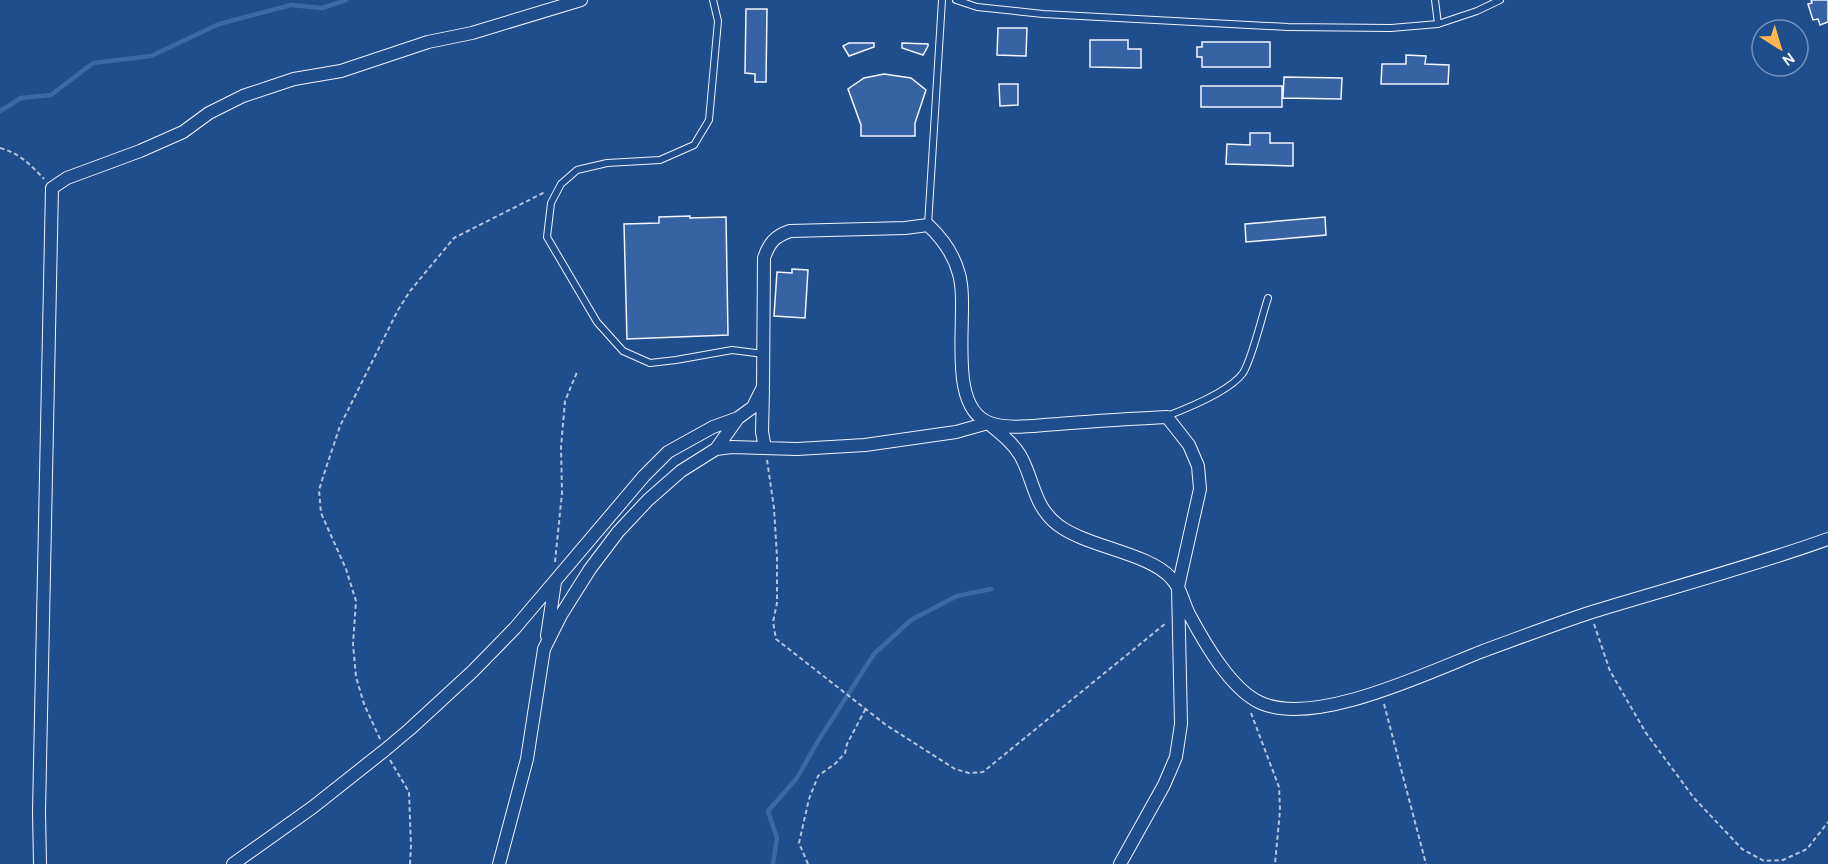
<svg xmlns="http://www.w3.org/2000/svg" width="1828" height="864" font-family="Karla,sans-serif">
  <style>
    .lines { fill: none; stroke-linecap: round; stroke-linejoin: round }
    .stream { stroke: #3b69a3; stroke-width: 4.5 }
    .building { fill: #3563a3; stroke: #f2f6ff; stroke-width: 1.5 }
    .service-casing { stroke: #f2f6ff; stroke-width: 8 }
    .minor-casing { stroke: #f2f6ff; stroke-width: 14 }
    .path { stroke: #b3c4dc; stroke-width: 2; stroke-dasharray: 4.5 3; stroke-linecap: butt }
    .service { stroke: #1f4e8c; stroke-width: 6 }
    .minor { stroke: #1f4e8c; stroke-width: 12 }
  </style>
  <rect width="100%" height="100%" fill="#1f4e8c"/>
  <g class="lines">
    <path class="stream" d="M0,111L21,98L51,95L93,63L151,56L219,24L291,5L322,8L346,0
      M773,864L777,838L768,811L797,778L818,741L874,654L911,620L957,596L991,589"/>
  </g>
  <path class="building" d="M1811,0H1828V22L1820,25L1818,19L1813,20L1808,4L1812,3Z
    M746,9H767L766,82H755V74L745,73Z
    M998,28H1027L1026,56L997,55Z
    M1090,40H1128V49H1141V68L1090,67Z
    M1202,42H1270V67H1202V57H1197V47H1202Z
    M849,43H874V47L849,56L843,46Z
    M902,43L928,44V46L923,55L902,48Z
    M1406,55L1426,56L1425,64L1449,65L1448,84H1381L1382,64H1406Z
    M884,74L911,78L926,90L915,123V136H861V125L848,89L864,78Z
    M1284,77L1342,78L1341,99L1283,98Z
    M999,84H1018V105L1000,106Z
    M1201,86H1282V107H1201Z
    M1250,133H1270V143H1293V166L1226,164L1227,144L1250,145Z
    M690,216V218L726,217L728,335L627,339L624,224L659,223V217Z
    M1325,217L1326,235L1246,242L1245,224Z
    M792,269L808,270L805,318L774,316L777,272L792,273Z"/>
  <g class="lines">
    <g class="service-casing">
      <path id="service" d="M713,0L718,21L709,120L694,145L660,160L607,163L577,170L561,184L551,203L547,237L597,322L623,351L650,363L676,360L732,350L764,354
        M956,0L977,7L1043,14L1288,27L1391,28L1438,24L1477,11L1500,0
        M1435,0L1438,24
        M928,225L942,0
        M1167,416C1188,408 1230,391 1243,373C1252,359 1262,316 1268,298"/>
    </g>
    <g class="minor-casing">
      <path id="minor" d="M763,390L762,432L765,448
        M716,449L738,418
        M547,636L555,582
        M40,864L39,812L52,188L67,178L140,151L183,132L209,113L243,96L294,79L341,71L428,42L472,33L581,0
        M233,864L313,807L385,750L410,729L473,671L515,628L644,476L668,452L713,427L738,418L753,407L763,387L764,258C769,243 775,236 790,231L905,228L928,225C942,238 954,255 959,274C970,311 944,407 990,423C1011,430 1036,425 1058,424C1094,421 1131,419 1167,417L1189,445L1198,466L1200,489L1178,587L1181,724L1176,757L1164,785L1120,864
        M499,864L527,759L544,649L561,615L590,569L618,532L648,500L681,471L716,449L732,447L797,449L865,445L956,432L988,423C1000,433 1012,442 1020,455C1034,479 1033,506 1058,525C1087,547 1149,553 1171,578C1181,588 1183,602 1189,614C1204,642 1231,690 1261,703C1316,727 1429,672 1483,651C1519,638 1555,624 1592,612C1670,588 1750,567 1828,539"/>
    </g>
    <path class="path" d="M0,148C19,153 31,165 44,179
      M767,460L774,508L777,557V603L773,622L776,639L886,725L955,769L969,773L983,772L1166,623
      M555,562L562,493L561,447L565,401L577,372
      M1594,624L1610,671L1646,733L1694,798L1742,849L1764,861L1783,860L1807,849L1828,822
      M1384,704L1426,864
      M1251,713L1279,787L1280,810L1275,864
      M380,739L364,704L356,677L353,644L356,601L346,569L321,513L319,490L323,477L340,426L398,310L410,291L454,238L545,192
      M390,760L409,792L411,846L410,864
      M808,864L799,843L809,799L818,776L836,763L845,753L847,744L865,710"/>
    <use href="#service" class="service"/>
    <use href="#minor" class="minor"/>
  </g>
  <g transform="translate(1780 48) rotate(143)"><circle r="28" fill="#1f4e8c" stroke="#7391ba" stroke-width="1.5"/>
  <path d="M0-4.5L10 22L0 15L-10 22Z" fill="#ffb74d"/>
  <text y="-9" font-size="16" font-weight="bold" text-anchor="middle" fill="#f2f6ff">N</text>
  </g>
</svg>
